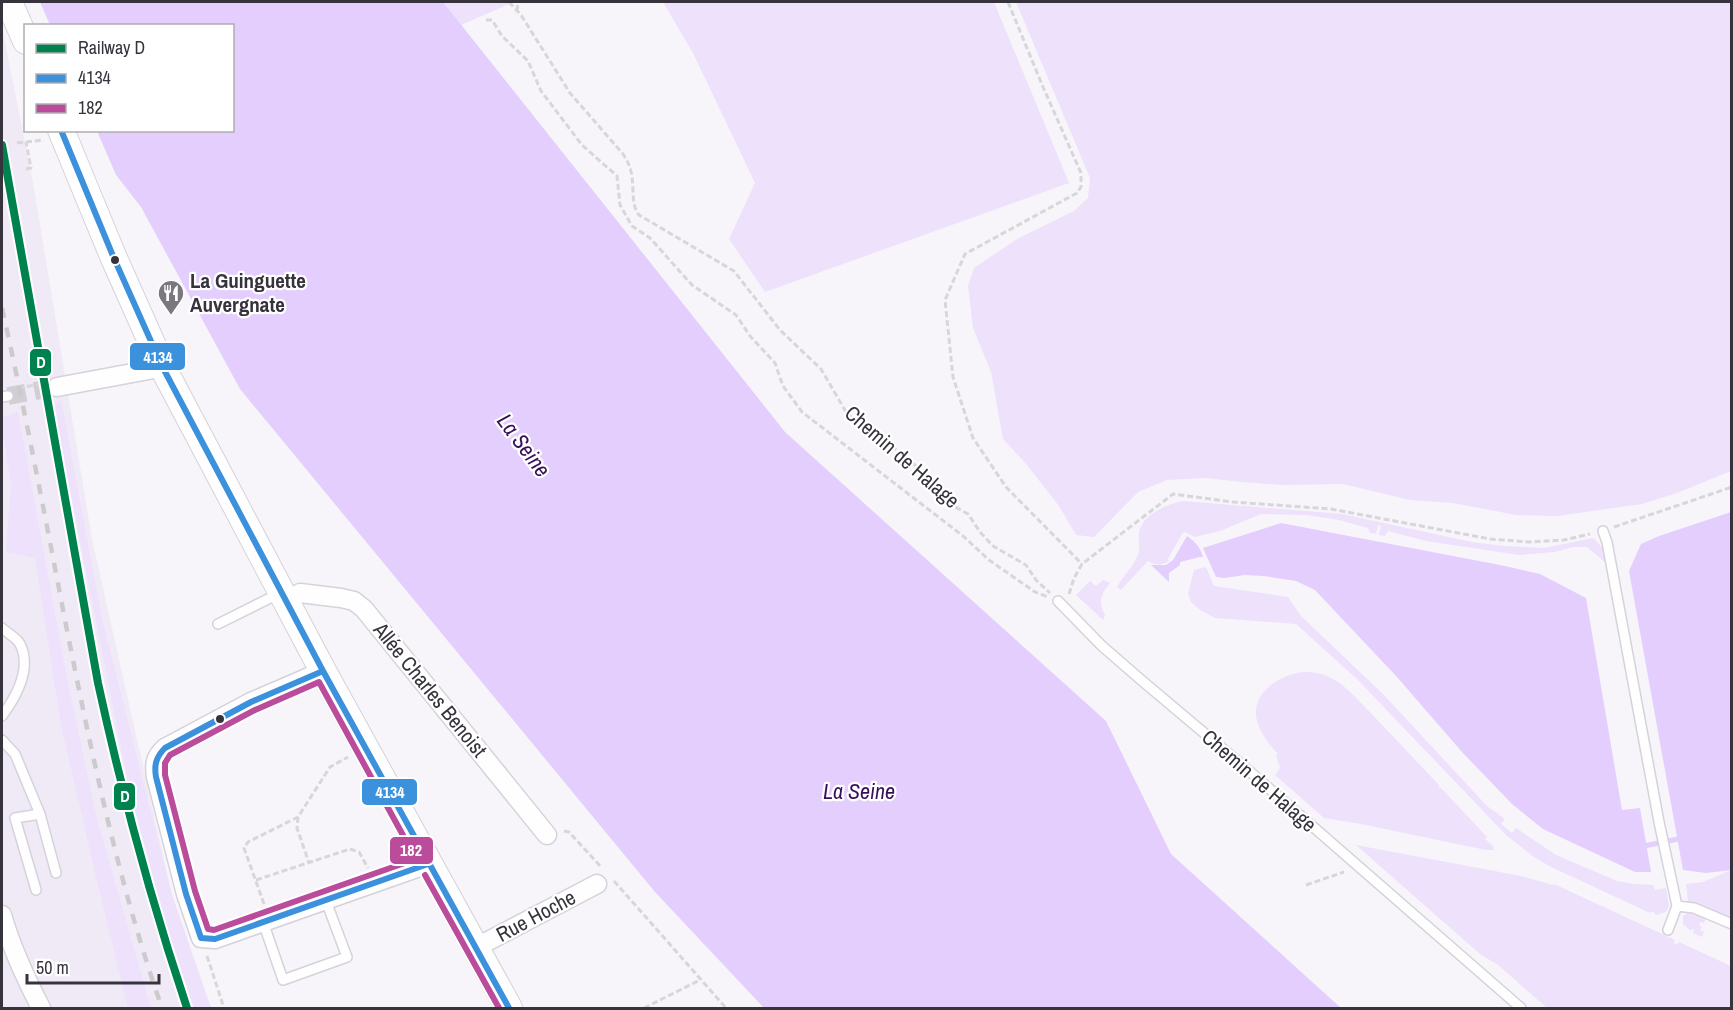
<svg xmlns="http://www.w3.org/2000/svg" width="1733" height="1010" font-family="'Archivo Narrow',sans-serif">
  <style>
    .built { fill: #f0eaf7 }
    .green { fill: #ede1fc }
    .water { fill: #e3cefd }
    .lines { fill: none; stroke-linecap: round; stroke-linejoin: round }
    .stream { stroke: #e3cefd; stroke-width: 5 }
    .minor-tunnel { stroke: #d1ced4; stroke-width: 18; stroke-dasharray: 18 9; stroke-linecap: butt }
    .service-casing { stroke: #d5d2da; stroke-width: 12 }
    .minor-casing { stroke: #d5d2da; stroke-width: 21 }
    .secondary-casing { stroke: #d5d2da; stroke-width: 28 }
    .path { stroke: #d7d6d9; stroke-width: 3; stroke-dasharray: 6 3; stroke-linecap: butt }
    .service { stroke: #fefefe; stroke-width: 9 }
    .minor { stroke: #fefefe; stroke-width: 18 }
    .secondary { stroke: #fefefe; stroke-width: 26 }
    .rail { stroke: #cccacd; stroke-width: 4.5; stroke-dasharray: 10 10; stroke-linecap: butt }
    .bus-1-casing { stroke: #fff; stroke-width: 10 }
    .bus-2-casing { stroke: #fff; stroke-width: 10 }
    .bus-1 { stroke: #3c91dc; stroke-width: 6 }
    .bus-2 { stroke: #ba4c9b; stroke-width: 6 }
    .rail-1-casing { stroke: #fff; stroke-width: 12 }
    .rail-1 { stroke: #00824e; stroke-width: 8 }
    .bus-dot { fill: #37333d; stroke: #fff; stroke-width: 2 }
    .labels { text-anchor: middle; stroke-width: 4.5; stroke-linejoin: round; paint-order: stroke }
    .poi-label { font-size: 21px; font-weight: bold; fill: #37333d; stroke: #fff; text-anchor: start }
    .street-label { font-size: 21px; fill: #37333d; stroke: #fff }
    .water-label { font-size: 22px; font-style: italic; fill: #370f58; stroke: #fff }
    .line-badge { stroke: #fff; stroke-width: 2 }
    .badge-label { font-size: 16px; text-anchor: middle; font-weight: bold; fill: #fff }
  </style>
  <rect width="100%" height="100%" fill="#f7f5fa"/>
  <path class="built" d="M2,27L33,182L92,539L172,895L211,1008H2Z"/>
  <path class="green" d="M443,2H514L461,25Z
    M663,2H994L1069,183L765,292L729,239L755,183L693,53Z
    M1016,2H1731V471L1677,493L1642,504L1557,516L1516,515L1453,503L1410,500L1343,484L1283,485L1242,482L1206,478L1167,480L1138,492L1094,537L1076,535L1059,506L1027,465L1003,439L991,372L973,328L968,286L974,268L1017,239L1074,211L1088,198L1090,178Z
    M61,399L103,623L172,895L211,1008H194L165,921L129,788L54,409Z
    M18,412L68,684L97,819L151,1008H128L95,873L61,725L35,558L6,552L11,484L2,428V418Z
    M1183,501L1342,514L1472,542L1505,546L1544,548L1593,538L1604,549L1607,564L1587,547H1573L1554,552L1519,555L1426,541L1388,531L1385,536L1379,535L1381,526L1378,525L1376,534L1370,533L1368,528L1339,520L1307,515L1261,514L1220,531L1195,537L1185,532L1182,534L1168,559L1169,561C1163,565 1154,566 1148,561L1121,590L1117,587C1123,576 1133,567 1138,555C1140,548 1138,540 1139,532C1143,514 1167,504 1183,501Z
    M1206,567L1214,586L1288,597L1301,616L1383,694L1487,806L1505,819L1501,824L1512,833L1516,828L1556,855L1617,881L1634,884L1653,885L1655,890L1666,888L1669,906L1666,912L1656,915L1652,911L1650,913L1551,867L1534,857L1506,835L1357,679L1296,624L1215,618L1200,610L1191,602L1188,594L1194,570Z
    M1103,580L1110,583C1101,594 1098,602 1105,615L1103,620L1076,595L1090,581L1096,586Z
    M1304,672C1332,671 1348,689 1366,708L1365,709H1367L1439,785L1438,787L1441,788L1487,837L1485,839L1493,846L1494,850H1486L1361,824L1324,818L1275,775L1280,768L1276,755L1278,754C1269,745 1255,726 1256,712C1256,689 1283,674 1304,672Z
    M1356,845L1521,876L1553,885L1554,884L1675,940L1674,943L1676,945L1679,942L1731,966V1008H1547L1498,965L1480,954Z
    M1731,870V920L1688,901L1686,884L1703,882Z
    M1689,912L1706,917L1704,923L1701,922L1699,925L1702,927L1700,930L1704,932L1702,937L1693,933L1694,930L1692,929L1691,931L1683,924V916Z"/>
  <path class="water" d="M40,2H443L785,432L1106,721L1171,854L1341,1008H764L655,892L240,389L141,207L116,175L97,131L232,130V26L50,25Z
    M1731,512V870L1706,873L1683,870L1629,571L1641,544L1659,536Z
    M1281,523L1500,565L1540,574L1586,598L1622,810L1640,808L1651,872H1635L1543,829L1512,804L1462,752L1397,677L1315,590L1296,581L1264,576L1245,575L1224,578L1216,577L1203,548Z
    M1187,536C1196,542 1200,547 1203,557H1200L1180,562V565L1169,573V582L1151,565H1166L1173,560Z"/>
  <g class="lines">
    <path class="stream" d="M1639,847L1683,838"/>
    <path class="minor-tunnel" d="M8,396L57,387"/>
    <g class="service-casing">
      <path id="service" d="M2,397L8,396
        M1603,531L1607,542L1659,822L1677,906L1668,930
        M1058,601L1102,646L1140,679L1248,770L1521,1008
        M218,624L280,593
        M2,628C7,633 17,638 20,644C32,668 16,697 2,716
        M2,740L15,754L40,814L56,873
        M36,890L15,818L40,814
        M1677,906L1694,908L1732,924
        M263,922L283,980L347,957L326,901"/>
    </g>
    <g class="minor-casing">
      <path id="minor" d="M57,387L154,369L162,366
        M287,601L300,593L341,598L354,601L364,609L547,835
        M323,671L251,702L165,748C155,757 154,764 156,777L186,894L201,938L215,939L428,864
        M2,915C11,947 26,979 41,1008
        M475,948L597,884"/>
    </g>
    <g class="secondary-casing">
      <path id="secondary" d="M9,2L26,41
        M61,130L113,256L162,366L323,671L509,1008"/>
    </g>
    <path class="path" d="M509,2L521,15L570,93L623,154C628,162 631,168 632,177C634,190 631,205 639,215L734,271L780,330L821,369L846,412L853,419L900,452L932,480L941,489L948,503L968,514L980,532L993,546L1026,565L1036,580L1050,593
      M1008,2L1043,87L1081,173V187L1077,193L965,254L945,300L953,377L973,438L1006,487L1082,564
      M517,11L518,2
      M486,20H492L502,36L528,61L541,91L582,145L617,176L620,205L632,226L650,238L692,285L736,315L750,336L775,363L783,386L802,412L963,536L989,560L1035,592L1048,597
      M17,143L44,140
      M26,169L31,168L26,142
      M18,388L41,384
      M1614,527L1732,487
      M1069,594L1074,578L1082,564L1173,494L1233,502L1331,509L1490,539L1529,542L1564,540L1590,534
      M298,817L297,828L309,863
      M564,831L569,832L601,867
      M256,880L350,849L359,852L368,868
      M614,881L726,1008
      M1306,885L1344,872
      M264,904L244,848L248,842L298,817L330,767L348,757
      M207,956L224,1008
      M644,1008L700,980"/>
    <use href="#service" class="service"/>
    <use href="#minor" class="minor"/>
    <use href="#secondary" class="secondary"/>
    <path class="rail" d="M2,308C25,411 45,516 65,620C91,751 118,882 162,1008"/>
    <g class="bus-1-casing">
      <path id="bus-1" d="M61,130L113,256L162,366L323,671L509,1008
        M323,671L251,702L165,748C156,757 154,765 156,777L186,894L201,938L215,939L428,864"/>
    </g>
    <g class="bus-2-casing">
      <path id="bus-2" d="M319,682L416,859L214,930L208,929L195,891L165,775V763L170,755L255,710Z
        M425,875L499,1008"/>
    </g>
    <use href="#bus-1" class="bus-1"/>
    <use href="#bus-2" class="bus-2"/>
    <g class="rail-1-casing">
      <path id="rail-1" d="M2,145L98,683C122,793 151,901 187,1008"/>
    </g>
    <use href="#rail-1" class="rail-1"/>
  </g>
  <defs>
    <g id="restaurant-pin" transform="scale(1.35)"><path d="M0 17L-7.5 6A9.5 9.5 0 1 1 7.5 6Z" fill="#7a777f" stroke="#fff"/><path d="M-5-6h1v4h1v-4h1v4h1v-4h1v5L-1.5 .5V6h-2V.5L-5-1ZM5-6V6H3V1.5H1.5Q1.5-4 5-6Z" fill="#fff"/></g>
  </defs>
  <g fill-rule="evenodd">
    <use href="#restaurant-pin" x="171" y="293"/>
  </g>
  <g class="bus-dot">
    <circle cx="115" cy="260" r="5"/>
    <circle cx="220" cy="719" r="5"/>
  </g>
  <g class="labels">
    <g class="poi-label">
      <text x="190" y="288">La Guinguette<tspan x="190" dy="24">Auvergnate</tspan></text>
    </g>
    <g class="street-label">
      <text transform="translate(902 457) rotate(41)" y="7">Chemin de Halage</text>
      <text transform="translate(430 690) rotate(51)" y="7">Allée Charles Benoist</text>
      <text transform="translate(1259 781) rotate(41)" y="7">Chemin de Halage</text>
      <text transform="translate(536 916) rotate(-28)" y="7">Rue Hoche</text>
    </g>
    <g class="water-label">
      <text transform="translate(524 445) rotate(53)" y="8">La Seine</text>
      <text x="859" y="799">La Seine</text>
    </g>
  </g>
  <g class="line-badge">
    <rect x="129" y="342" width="57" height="29" rx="6" fill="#3c91dc"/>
    <rect x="29" y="348" width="23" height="29" rx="6" fill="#00824e"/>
    <rect x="361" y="778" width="57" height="28" rx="6" fill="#3c91dc"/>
    <rect x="113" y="782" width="23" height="29" rx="6" fill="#00824e"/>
    <rect x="389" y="836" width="45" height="29" rx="6" fill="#ba4c9b"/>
  </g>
  <g class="badge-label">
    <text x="158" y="363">4134</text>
    <text x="41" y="368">D</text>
    <text x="390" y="798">4134</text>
    <text x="125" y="802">D</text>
    <text x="411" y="856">182</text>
  </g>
  <rect width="1733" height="1010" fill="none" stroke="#37333d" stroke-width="6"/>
  <rect x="24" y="24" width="210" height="108" fill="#ffffff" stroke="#afadb1" stroke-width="1.5"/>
  <rect x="36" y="44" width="30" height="9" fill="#00824e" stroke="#afadb1" stroke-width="1.5"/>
  <text x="78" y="54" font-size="18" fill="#37333d">Railway D</text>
  <rect x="36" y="74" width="30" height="9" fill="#3c91dc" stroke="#afadb1" stroke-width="1.5"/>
  <text x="78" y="84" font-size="18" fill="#37333d">4134</text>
  <rect x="36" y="104" width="30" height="9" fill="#ba4c9b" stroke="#afadb1" stroke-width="1.5"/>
  <text x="78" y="114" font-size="18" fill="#37333d">182</text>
  <path d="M27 974v9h132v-9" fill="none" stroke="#37333d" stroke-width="3"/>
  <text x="36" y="974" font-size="18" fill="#37333d" stroke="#ffffff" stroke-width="4.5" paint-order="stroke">50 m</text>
</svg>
